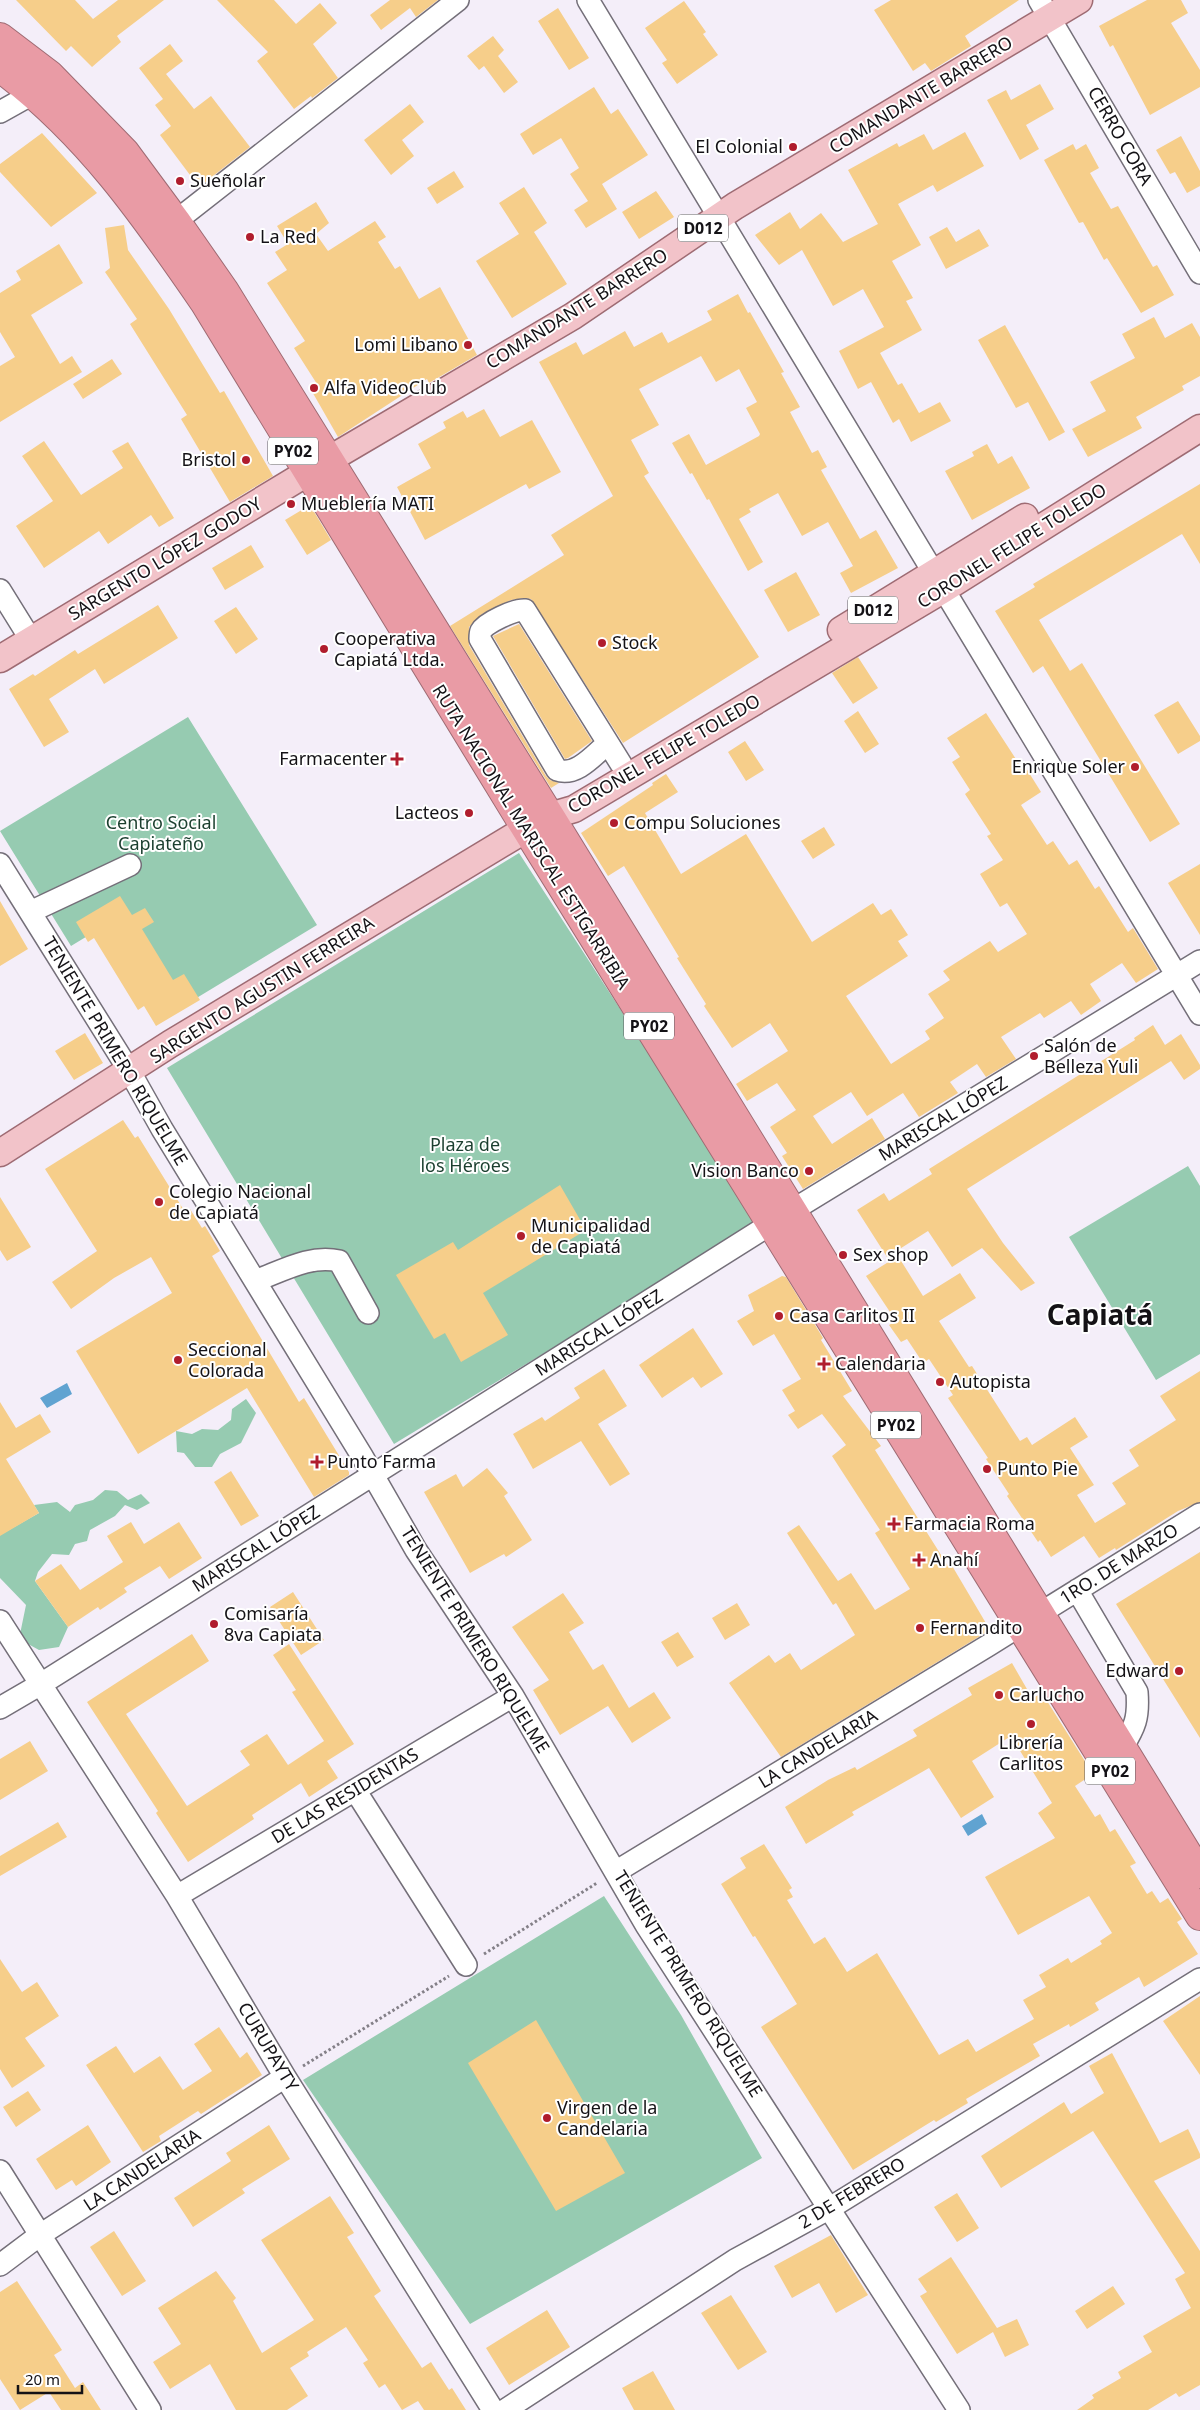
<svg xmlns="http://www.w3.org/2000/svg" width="1200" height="2410" font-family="'Noto Sans',sans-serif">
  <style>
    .green { fill: #96cbb1 }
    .water { fill: #60a3d1 }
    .building { fill: #f6ce8a }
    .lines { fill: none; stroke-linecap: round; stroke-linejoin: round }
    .minor-casing { stroke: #746f79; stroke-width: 24 }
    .major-casing { stroke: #9e6b73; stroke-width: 29 }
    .highway-casing { stroke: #9e6b73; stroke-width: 30 }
    .path { stroke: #848088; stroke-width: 3; stroke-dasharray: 2.5 2.5; stroke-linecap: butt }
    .minor { stroke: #fff; stroke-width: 21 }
    .major { stroke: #f2c3c9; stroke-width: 26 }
    .highway { stroke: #e99ba5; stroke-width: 28 }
    .poi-dot { fill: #b01d2d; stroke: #fff; stroke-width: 2 }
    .labels { text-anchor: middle; stroke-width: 4; stroke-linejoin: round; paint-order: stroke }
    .shield { fill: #fff; stroke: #5a595c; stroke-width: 1 }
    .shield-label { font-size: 16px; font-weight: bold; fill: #141216 }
    .street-label { font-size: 18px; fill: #141216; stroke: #fff }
    .poi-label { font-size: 18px; fill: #141216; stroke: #fff; text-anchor: start }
    .park-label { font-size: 18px; fill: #1b3f2f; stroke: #fff }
    .town-label { font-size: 28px; font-weight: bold; fill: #141216; stroke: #fff }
  </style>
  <rect width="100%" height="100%" fill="#f4eef9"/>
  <path class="green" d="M188,717L317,925L185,1005L127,912L71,946L0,831Z
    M519,853L759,1223L394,1444L167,1068Z
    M1188,1166L1200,1186V1354L1156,1380L1069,1237Z
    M246,1399L256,1413L241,1443L220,1454L212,1467H195L184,1453L177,1452L176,1431L192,1434L202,1429L218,1430L231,1420L232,1409Z
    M105,1490L117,1491L128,1500L141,1494L150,1503L137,1510L125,1505L115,1516L90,1530L87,1541L75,1544L69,1555L52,1554L38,1572L35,1581L68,1627L59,1647L39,1650L19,1639L26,1605L0,1578V1535L39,1513L34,1505L57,1502L70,1512L75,1505L93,1500Z
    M604,1896L681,2015L762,2158L470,2324L303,2080Z"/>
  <path class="water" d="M67,1383L72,1394L47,1408L40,1398Z
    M982,1814L987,1824L968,1836L962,1826Z"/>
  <path class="building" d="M16,0H75L93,19L118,0H164L117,36L121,42L92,67L71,46L66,51Z
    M217,0H274L296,24L320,3L337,23L313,44L338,78L312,98L311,96L294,109L257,61L268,52Z
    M390,0H438L416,17L410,8L381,30L370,15Z
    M891,0H1019L965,36L971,46L931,71L925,63L913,71L874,10Z
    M1147,0H1181L1188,13L1171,23L1200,70V87L1150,115L1113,45L1110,47L1099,26Z
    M684,1L706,32L703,34L718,55L677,84L662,63L667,60L645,28Z
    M558,8L589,58L569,70L538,21Z
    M493,36L504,50L498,56L518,82L504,93L484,66L479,70L467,56Z
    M170,44L183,61L166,74L194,109L211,96L250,147L199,187L160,135L171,126L155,105L163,99L139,68Z
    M1040,84L1054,109L1026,125L1039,149L1020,160L987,100L1006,90L1011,100Z
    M594,87L611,114L618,109L648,155L602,184L617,209L586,228L574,210L588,201L570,174L579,168L561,138L533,155L520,134Z
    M410,104L424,122L402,140L414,156L391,175L364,140Z
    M965,132L984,166L937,192L933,185L898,204L921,245L892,261L913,298L906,301L922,330L880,353L898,385L902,383L919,413L940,402L951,421L911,442L899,419L893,423L871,382L858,389L839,351L884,327L863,289L833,306L802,250L779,265L755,235L790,212L800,229L821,213L843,242L878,224L848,170L897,143L899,147L924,134L933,150Z
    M42,133L97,193L51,227L0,172V164Z
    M1181,136L1200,171V186L1187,193L1175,172L1170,174L1156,150Z
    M1073,144L1076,150L1086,144L1099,168L1090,173L1111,209L1118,206L1153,267L1157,265L1174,295L1141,313L1107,258L1104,260L1083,222L1079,223L1044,160Z
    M454,171L464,187L437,204L427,188Z
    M524,187L547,223L534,232L567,284L512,318L476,261L519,234L499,203Z
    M656,191L674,217L639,239L622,212Z
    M316,202L329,223L316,234L328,251L375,221L386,237L378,242L395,269L400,266L419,299L440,287L477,355L429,383L427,379L338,437L310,388L317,384L294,348L305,341L267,283L287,270L275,252L288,244L277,226Z
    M124,225L128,250L169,309L220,393L224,391L273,476L230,502L181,419L187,415L130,324L137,319L105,272L110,268L105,228Z
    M947,227L956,242L979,229L989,246L946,269L929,237Z
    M59,244L83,283L31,315L60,364L72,356L82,372L0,422V366L15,357L0,332V293L21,280L16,271Z
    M738,294L748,313L750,312L784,372L781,373L800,407L790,412L812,453L818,450L827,467L821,470L860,539L876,530L898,568L851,593L840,573L853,566L828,522L802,536L778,493L749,509L751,512L739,519L763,562L748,571L709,499L707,500L692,473L690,474L672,443L689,434L706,465L759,436L760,434L746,408L757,402L739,369L716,382L701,356L639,389L659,425L631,440L649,473L644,476L759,657L623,743L531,599L524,598L511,600L482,614L469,627V645L546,776L550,780L559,783L551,788L450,626L564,555L551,535L613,496L539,362L576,342L583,355L625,331L634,347L662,332L668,343L712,320L707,311Z
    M1154,317L1165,338L1192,323L1200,337V376L1182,386L1184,390L1136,417L1142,428L1088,457L1072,429L1106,411L1090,382L1135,358L1122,334Z
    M1005,325L1065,432L1049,441L1028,402L1016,408L978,340Z
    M112,359L122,374L83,399L73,384Z
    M484,409L500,437L532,420L561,472L529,489L526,484L425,540L397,487L431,468L418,444L446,428L443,422L463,411L467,418Z
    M44,441L81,495L123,468L112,451L128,442L174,518L159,527L151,515L108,544L99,531L44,568L16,526L53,501L22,456Z
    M987,444L998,464L1012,456L1030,488L972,520L945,471L974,456L972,452Z
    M1200,484V564L1182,534L1039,620L1070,671L1082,663L1180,824L1150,842L1043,666L1033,673L995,611L1035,587L1033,584Z
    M310,505L331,540L307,555L285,520Z
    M251,545L264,567L225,590L212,568Z
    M796,572L820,615L788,632L764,590Z
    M158,605L178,638L104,684L95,669L49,699L69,732L44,747L9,689L33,674L35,676L75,650L78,654Z
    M236,607L258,639L236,654L214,621Z
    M519,624L592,741L568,758L565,759L493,636Z
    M858,657L878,688L853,704L832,673Z
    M1178,701L1200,736V741L1178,754L1154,715Z
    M858,711L879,744L865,753L844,721Z
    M986,713L1023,770L1026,768L1041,792L1021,805L1047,845L1053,841L1069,865L1077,860L1095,889L1099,886L1128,932L1133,928L1158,969L1136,983L1122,963L1090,984L1101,1001L1081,1015L1071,1001L1044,1018L1040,1013L1001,1037L1016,1059L986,1077L977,1064L950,1082L958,1093L919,1117L903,1093L867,1116L851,1092L813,1116L832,1144L872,1118L885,1139L803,1189L782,1156L787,1153L770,1127L796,1110L777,1083L747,1101L736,1084L788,1051L770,1023L732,1048L704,1006L706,1004L677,958L679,957L624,866L608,876L581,833L653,785L652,783L666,774L678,792L645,813L681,874L746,834L812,942L873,903L881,915L891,909L908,935L898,941L908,956L846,996L891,1064L930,1039L925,1031L944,1018L928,994L950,980L943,971L990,941L998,952L1027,934L1007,903L1000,907L980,874L1003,860L987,836L991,834L965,794L970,790L952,762L960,757L947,738Z
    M745,741L764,770L746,781L728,752Z
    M824,827L835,845L813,859L801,841Z
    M1200,864V935L1168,883Z
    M120,896L132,915L145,908L154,922L142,929L173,980L184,974L200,1000L156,1026L144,1006L138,1010L94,938L88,942L76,922Z
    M0,901L28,949L0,966Z
    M1153,1025L1165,1045L1181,1034L1200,1065V1069L1184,1080L1171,1061L967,1189L1003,1243L1035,1283L1021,1291L982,1248L952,1267L928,1231L887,1257L857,1210L884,1193L889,1201L932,1174L929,1169L1135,1040L1134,1038Z
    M85,1033L103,1063L74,1080L55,1051Z
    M123,1120L135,1138L138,1136L185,1212L190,1209L202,1228L205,1226L220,1251L212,1256L299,1402L304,1398L349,1472V1475L314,1497L247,1388L138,1454L76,1351L172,1293L151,1257L114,1278L71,1309L52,1282L97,1251L45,1169Z
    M560,1185L586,1230L483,1293L508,1335L461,1362L445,1333L434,1339L396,1275L453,1242L458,1250Z
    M0,1197L31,1247L7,1261L0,1250Z
    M898,1256L923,1296L960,1273L976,1298L939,1321L969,1367L972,1366L1020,1441L1027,1437L1032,1445L1075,1417L1088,1437L1070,1448L1094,1485L1077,1495L1095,1523L1126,1504L1112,1483L1139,1466L1129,1450L1176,1420L1160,1396L1200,1371V1502L1178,1511L1116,1550L1115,1548L1099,1558L1084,1536L1051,1557L1040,1540L1038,1542L1028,1527L1007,1496L1009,1494L986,1459L988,1458L948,1398L953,1395L929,1359L923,1363L907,1339L901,1342L889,1325L896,1321L866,1276Z
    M782,1276L786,1277L823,1338L821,1340L852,1391L843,1396L881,1446L875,1450L948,1566L951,1564L990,1630L781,1757L729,1683L769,1655L775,1663L790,1653L801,1670L855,1635L836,1603L833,1605L787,1533L799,1525L838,1581L851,1573L875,1610L910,1589L875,1533L880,1530L832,1456L846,1445L822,1414L798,1429L788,1415L795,1411L782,1390L801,1379L774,1334L753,1346L737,1321L754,1311L748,1295Z
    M693,1328L723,1374L701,1388L693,1377L662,1398L639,1365Z
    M604,1369L627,1406L598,1424L630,1474L610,1486L581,1441L533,1469L513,1434L542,1417L545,1421L580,1398L574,1388Z
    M0,1402L16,1428L40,1414L51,1432L6,1459L39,1513L0,1536Z
    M487,1468L508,1493L504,1496L532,1540L506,1557L504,1554L470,1573L424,1492L456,1474L463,1487Z
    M231,1471L259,1516L241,1526L214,1482Z
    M131,1522L144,1544L179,1522L202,1558L169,1579L160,1566L124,1588L127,1592L100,1610L98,1607L68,1627L35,1581L61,1564L80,1590L123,1562L107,1536Z
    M1200,1552V1738L1116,1604Z
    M293,1592L324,1640L301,1655L270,1607Z
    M563,1593L584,1623L569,1632L593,1670L603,1664L629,1708L654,1692L671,1718L632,1743L608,1706L560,1735L533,1690L549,1680L512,1627Z
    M737,1603L750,1625L725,1640L712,1618Z
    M678,1632L694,1657L677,1667L661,1642Z
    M192,1634L209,1661L126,1714L187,1806L250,1765L240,1751L267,1734L288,1765L324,1741L292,1692L296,1690L273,1655L289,1644L354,1744L327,1761L338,1778L309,1797L301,1783L252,1815L254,1819L188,1862L156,1813L158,1811L87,1702Z
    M1012,1663L1031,1696L1033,1698L1042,1693L1093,1774L1075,1786L1095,1817L1100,1814L1110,1832L1115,1829L1136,1863L1130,1866L1147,1894L1152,1891L1160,1903L1168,1898L1182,1919L1177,1922L1198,1954L1144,1987L1139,1977L1095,2003L1099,2010L1070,2027L1069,2024L1033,2044L1040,2056L966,2099L968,2103L936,2122L934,2120L853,2170L761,2027L797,2004L755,1936L753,1937L721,1884L746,1868L740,1858L764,1844L792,1888L789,1890L793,1897L787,1900L814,1944L825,1937L847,1972L877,1953L939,2055L968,2039L976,2052L1034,2019L1023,2000L1046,1987L1039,1975L1068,1958L1071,1963L1102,1944L1100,1941L1112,1933L1089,1896L1018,1935L985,1877L1055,1838L1038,1813L1052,1803L1011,1736L972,1761L994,1797L961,1818L929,1768L852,1812L854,1815L806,1844L785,1807L828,1780L855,1767L857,1770L917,1736L913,1730L972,1695L968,1688Z
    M30,1741L48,1771L0,1800V1759Z
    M58,1822L67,1837L0,1876V1856Z
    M0,1959L22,1992L37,1982L59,2016L25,2038L45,2066L12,2088L0,2069Z
    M1200,1996V2075L1163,2021Z
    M536,2020L625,2173L556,2211L468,2063Z
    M219,2027L240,2058L247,2052L262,2075L201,2114L198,2111L159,2136L161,2141L143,2152L86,2065L116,2046L134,2073L160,2056L183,2090L212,2071L194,2044Z
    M1112,2053L1160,2143L1188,2129L1200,2154V2158L1154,2181L1200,2251V2385L1179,2397L1176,2393L1148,2410H1077L1094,2398L1092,2395L1121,2378L1118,2372L1152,2352L1143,2336L1191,2308L1175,2279L1185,2273L1093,2131L1001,2188L981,2156L1064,2102L1071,2114L1104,2093L1089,2066Z
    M28,2091L41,2110L16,2127L3,2107Z
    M88,2125L111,2162L76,2186L72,2180L56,2190L36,2159Z
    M269,2125L290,2159L242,2189L245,2193L193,2227L174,2198L231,2161L226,2153Z
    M957,2193L979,2228L957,2242L934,2207Z
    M330,2196L354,2233L347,2237L381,2291L374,2296L422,2368L431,2362L449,2390L452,2388L466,2410H424L418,2401L402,2410L385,2384L379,2388L363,2363L368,2360L346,2327L307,2352L309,2356L290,2368L308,2396L287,2410H236L210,2364L170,2389L153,2362L181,2344L158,2308L216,2271L236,2298L233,2301L262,2353L314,2320L261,2240Z
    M114,2231L146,2281L122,2296L90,2247Z
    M831,2235L868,2295L836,2313L819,2283L792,2298L774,2266Z
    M951,2257L997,2328L1017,2319L1029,2345L1005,2357L993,2332L957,2354L920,2296L927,2292L918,2279Z
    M17,2281L62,2350L54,2355L75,2388L83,2382L101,2410H61L49,2392L20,2410L0,2379V2292Z
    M1113,2286L1125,2304L1087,2329L1075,2311Z
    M731,2295L767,2352L738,2370L701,2313Z
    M547,2310L570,2347L509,2385L486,2348Z
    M653,2371L675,2410H634L622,2388Z"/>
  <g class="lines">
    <g class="minor-casing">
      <path id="minor" d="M588,0L1200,1014
        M1039,0L1200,273
        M0,112L34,93
        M176,221L458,0
        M0,590L31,640
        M608,743C594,755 576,777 557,770L480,639C480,638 480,633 481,631C485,623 515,609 525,610L608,743L621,764
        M0,864L130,1072L162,1129L362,1456L416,1550L513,1696L646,1925L959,2410
        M30,912L130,865
        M255,1281C282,1271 311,1254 339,1261L368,1313
        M1077,1590L1137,1692C1139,1718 1135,1727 1122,1748
        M0,1621L177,1896L285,2077L493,2410
        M0,1708L41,1684L793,1210L1200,961
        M355,1790L466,1965
        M617,1871L989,1645L1200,1514
        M177,1896L513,1696
        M0,2171L150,2410
        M0,2265L40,2235L285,2077
        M505,2410L735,2260L830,2208L1200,1979"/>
    </g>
    <g class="major-casing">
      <path id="major" d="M841,630L1025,517
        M0,659L330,459L573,316L735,206L1079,0
        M0,1153L170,1044L526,829L550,816L574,809L944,589L1200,428"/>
    </g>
    <g class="highway-casing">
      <path id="highway" d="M0,37L50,75L125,152L176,221L224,290L550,816L1200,1874
        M0,68C86,131 145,216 204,302L526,829L1200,1916"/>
    </g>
    <path class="path" d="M484,1954L597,1883
      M303,2066L449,1976"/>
    <use href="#minor" class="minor"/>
    <use href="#major" class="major"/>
    <use href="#highway" class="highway"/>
  </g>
  <g class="poi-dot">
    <circle cx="793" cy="147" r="5"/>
    <circle cx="180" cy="181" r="5"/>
    <circle cx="250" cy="237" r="5"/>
    <circle cx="468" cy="345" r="5"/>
    <circle cx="314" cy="388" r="5"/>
    <circle cx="246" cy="460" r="5"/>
    <circle cx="291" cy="504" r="5"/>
    <circle cx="602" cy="643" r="5"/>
    <circle cx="324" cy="649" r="5"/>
    <path d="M394.5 751.5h5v5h5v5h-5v5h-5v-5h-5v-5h5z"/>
    <circle cx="1135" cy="767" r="5"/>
    <circle cx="469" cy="813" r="5"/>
    <circle cx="614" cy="823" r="5"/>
    <circle cx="1034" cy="1056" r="5"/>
    <circle cx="809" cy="1171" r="5"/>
    <circle cx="159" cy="1202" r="5"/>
    <circle cx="521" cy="1236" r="5"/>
    <circle cx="843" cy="1255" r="5"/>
    <circle cx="779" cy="1316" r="5"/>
    <circle cx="178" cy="1360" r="5"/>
    <path d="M821.5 1356.5h5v5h5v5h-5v5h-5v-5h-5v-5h5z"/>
    <circle cx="940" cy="1382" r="5"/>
    <path d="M314.5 1454.5h5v5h5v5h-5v5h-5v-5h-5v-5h5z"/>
    <circle cx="987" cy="1469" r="5"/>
    <path d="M891.5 1516.5h5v5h5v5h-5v5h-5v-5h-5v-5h5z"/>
    <path d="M916.5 1552.5h5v5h5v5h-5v5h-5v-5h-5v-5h5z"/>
    <circle cx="214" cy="1624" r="5"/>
    <circle cx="920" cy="1628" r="5"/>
    <circle cx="1179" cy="1671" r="5"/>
    <circle cx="999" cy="1695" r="5"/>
    <circle cx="1031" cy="1724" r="5"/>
    <circle cx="547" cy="2118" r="5"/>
  </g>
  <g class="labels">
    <g class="shield">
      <rect x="678" y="214.5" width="50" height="27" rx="4"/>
      <rect x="268" y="437.5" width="50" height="27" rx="4"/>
      <rect x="848" y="596.5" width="50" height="27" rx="4"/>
      <rect x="624" y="1012.5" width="50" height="27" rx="4"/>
      <rect x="871" y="1411.5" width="50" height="27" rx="4"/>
      <rect x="1085" y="1757.5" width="50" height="27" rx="4"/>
    </g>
    <g class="shield-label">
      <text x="703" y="234">D012</text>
      <text x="293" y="457">PY02</text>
      <text x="873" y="616">D012</text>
      <text x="649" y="1032">PY02</text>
      <text x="896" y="1431">PY02</text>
      <text x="1110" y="1777">PY02</text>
    </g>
    <g class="street-label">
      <text transform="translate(921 95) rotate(-31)" y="6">COMANDANTE BARRERO</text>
      <text transform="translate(1120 136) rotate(60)" y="6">CERRO CORA</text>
      <text transform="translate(577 309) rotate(-32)" y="6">COMANDANTE BARRERO</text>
      <text transform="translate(1012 546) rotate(-32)" y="6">CORONEL FELIPE TOLEDO</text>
      <text transform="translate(165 559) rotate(-31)" y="6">SARGENTO LÓPEZ GODOY</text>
      <text transform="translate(664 754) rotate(-30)" y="6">CORONEL FELIPE TOLEDO</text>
      <text transform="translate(531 837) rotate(58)" y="6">RUTA NACIONAL MARISCAL ESTIGARRIBIA</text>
      <text transform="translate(262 990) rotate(-32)" y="6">SARGENTO AGUSTIN FERREIRA</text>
      <text transform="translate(115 1051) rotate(59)" y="6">TENIENTE PRIMERO RIQUELME</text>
      <text transform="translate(943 1119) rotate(-31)" y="6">MARISCAL LÓPEZ</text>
      <text transform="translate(599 1333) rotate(-32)" y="6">MARISCAL LÓPEZ</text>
      <text transform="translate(256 1549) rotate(-32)" y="6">MARISCAL LÓPEZ</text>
      <text transform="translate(1119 1564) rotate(-32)" y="6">1RO. DE MARZO</text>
      <text transform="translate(475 1640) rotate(58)" y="6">TENIENTE PRIMERO RIQUELME</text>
      <text transform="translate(818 1749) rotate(-31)" y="6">LA CANDELARIA</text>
      <text transform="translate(345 1796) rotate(-31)" y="6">DE LAS RESIDENTAS</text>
      <text transform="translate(688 1984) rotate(58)" y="6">TENIENTE PRIMERO RIQUELME</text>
      <text transform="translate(268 2047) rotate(59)" y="6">CURUPAYTY</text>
      <text transform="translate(142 2170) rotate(-33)" y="6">LA CANDELARIA</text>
      <text transform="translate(852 2193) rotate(-31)" y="6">2 DE FEBRERO</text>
    </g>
    <g class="poi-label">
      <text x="783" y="153" text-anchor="end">El Colonial</text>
      <text x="190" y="187">Sueñolar</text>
      <text x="260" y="243">La Red</text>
      <text x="458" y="351" text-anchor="end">Lomi Libano</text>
      <text x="324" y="394">Alfa VideoClub</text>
      <text x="236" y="466" text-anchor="end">Bristol</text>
      <text x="301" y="510">Mueblería MATI</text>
      <text x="334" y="645">Cooperativa<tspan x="334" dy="21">Capiatá Ltda.</tspan></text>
      <text x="612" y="649">Stock</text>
      <text x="387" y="765" text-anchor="end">Farmacenter</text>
      <text x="1125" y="773" text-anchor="end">Enrique Soler</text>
      <text x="459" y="819" text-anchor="end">Lacteos</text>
      <text x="624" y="829">Compu Soluciones</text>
      <text x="1044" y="1052">Salón de<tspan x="1044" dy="21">Belleza Yuli</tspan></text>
      <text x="799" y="1177" text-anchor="end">Vision Banco</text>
      <text x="169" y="1198">Colegio Nacional<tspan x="169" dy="21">de Capiatá</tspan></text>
      <text x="531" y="1232">Municipalidad<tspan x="531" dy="21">de Capiatá</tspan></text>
      <text x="853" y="1261">Sex shop</text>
      <text x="789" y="1322">Casa Carlitos II</text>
      <text x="188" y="1356">Seccional<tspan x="188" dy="21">Colorada</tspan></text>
      <text x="835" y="1370">Calendaria</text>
      <text x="950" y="1388">Autopista</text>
      <text x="327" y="1468">Punto Farma</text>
      <text x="997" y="1475">Punto Pie</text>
      <text x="904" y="1530">Farmacia Roma</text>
      <text x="930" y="1566">Anahí</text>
      <text x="224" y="1620">Comisaría<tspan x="224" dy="21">8va Capiata</tspan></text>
      <text x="930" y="1634">Fernandito</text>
      <text x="1169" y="1677" text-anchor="end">Edward</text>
      <text x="1009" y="1701">Carlucho</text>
      <text x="1031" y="1749" text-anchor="middle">Librería<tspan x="1031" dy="21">Carlitos</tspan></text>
      <text x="557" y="2114">Virgen de la<tspan x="557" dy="21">Candelaria</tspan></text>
    </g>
    <g class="park-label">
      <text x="161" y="829">Centro Social<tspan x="161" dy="21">Capiateño</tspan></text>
      <text x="465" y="1151">Plaza de<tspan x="465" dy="21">los Héroes</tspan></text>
    </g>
    <g class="town-label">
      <text x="1100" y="1325">Capiatá</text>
    </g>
  </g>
  <path d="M18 2385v8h64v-8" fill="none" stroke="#141216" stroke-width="2.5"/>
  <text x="25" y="2385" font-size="15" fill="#141216" stroke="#ffffff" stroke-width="4" paint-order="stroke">20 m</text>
</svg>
